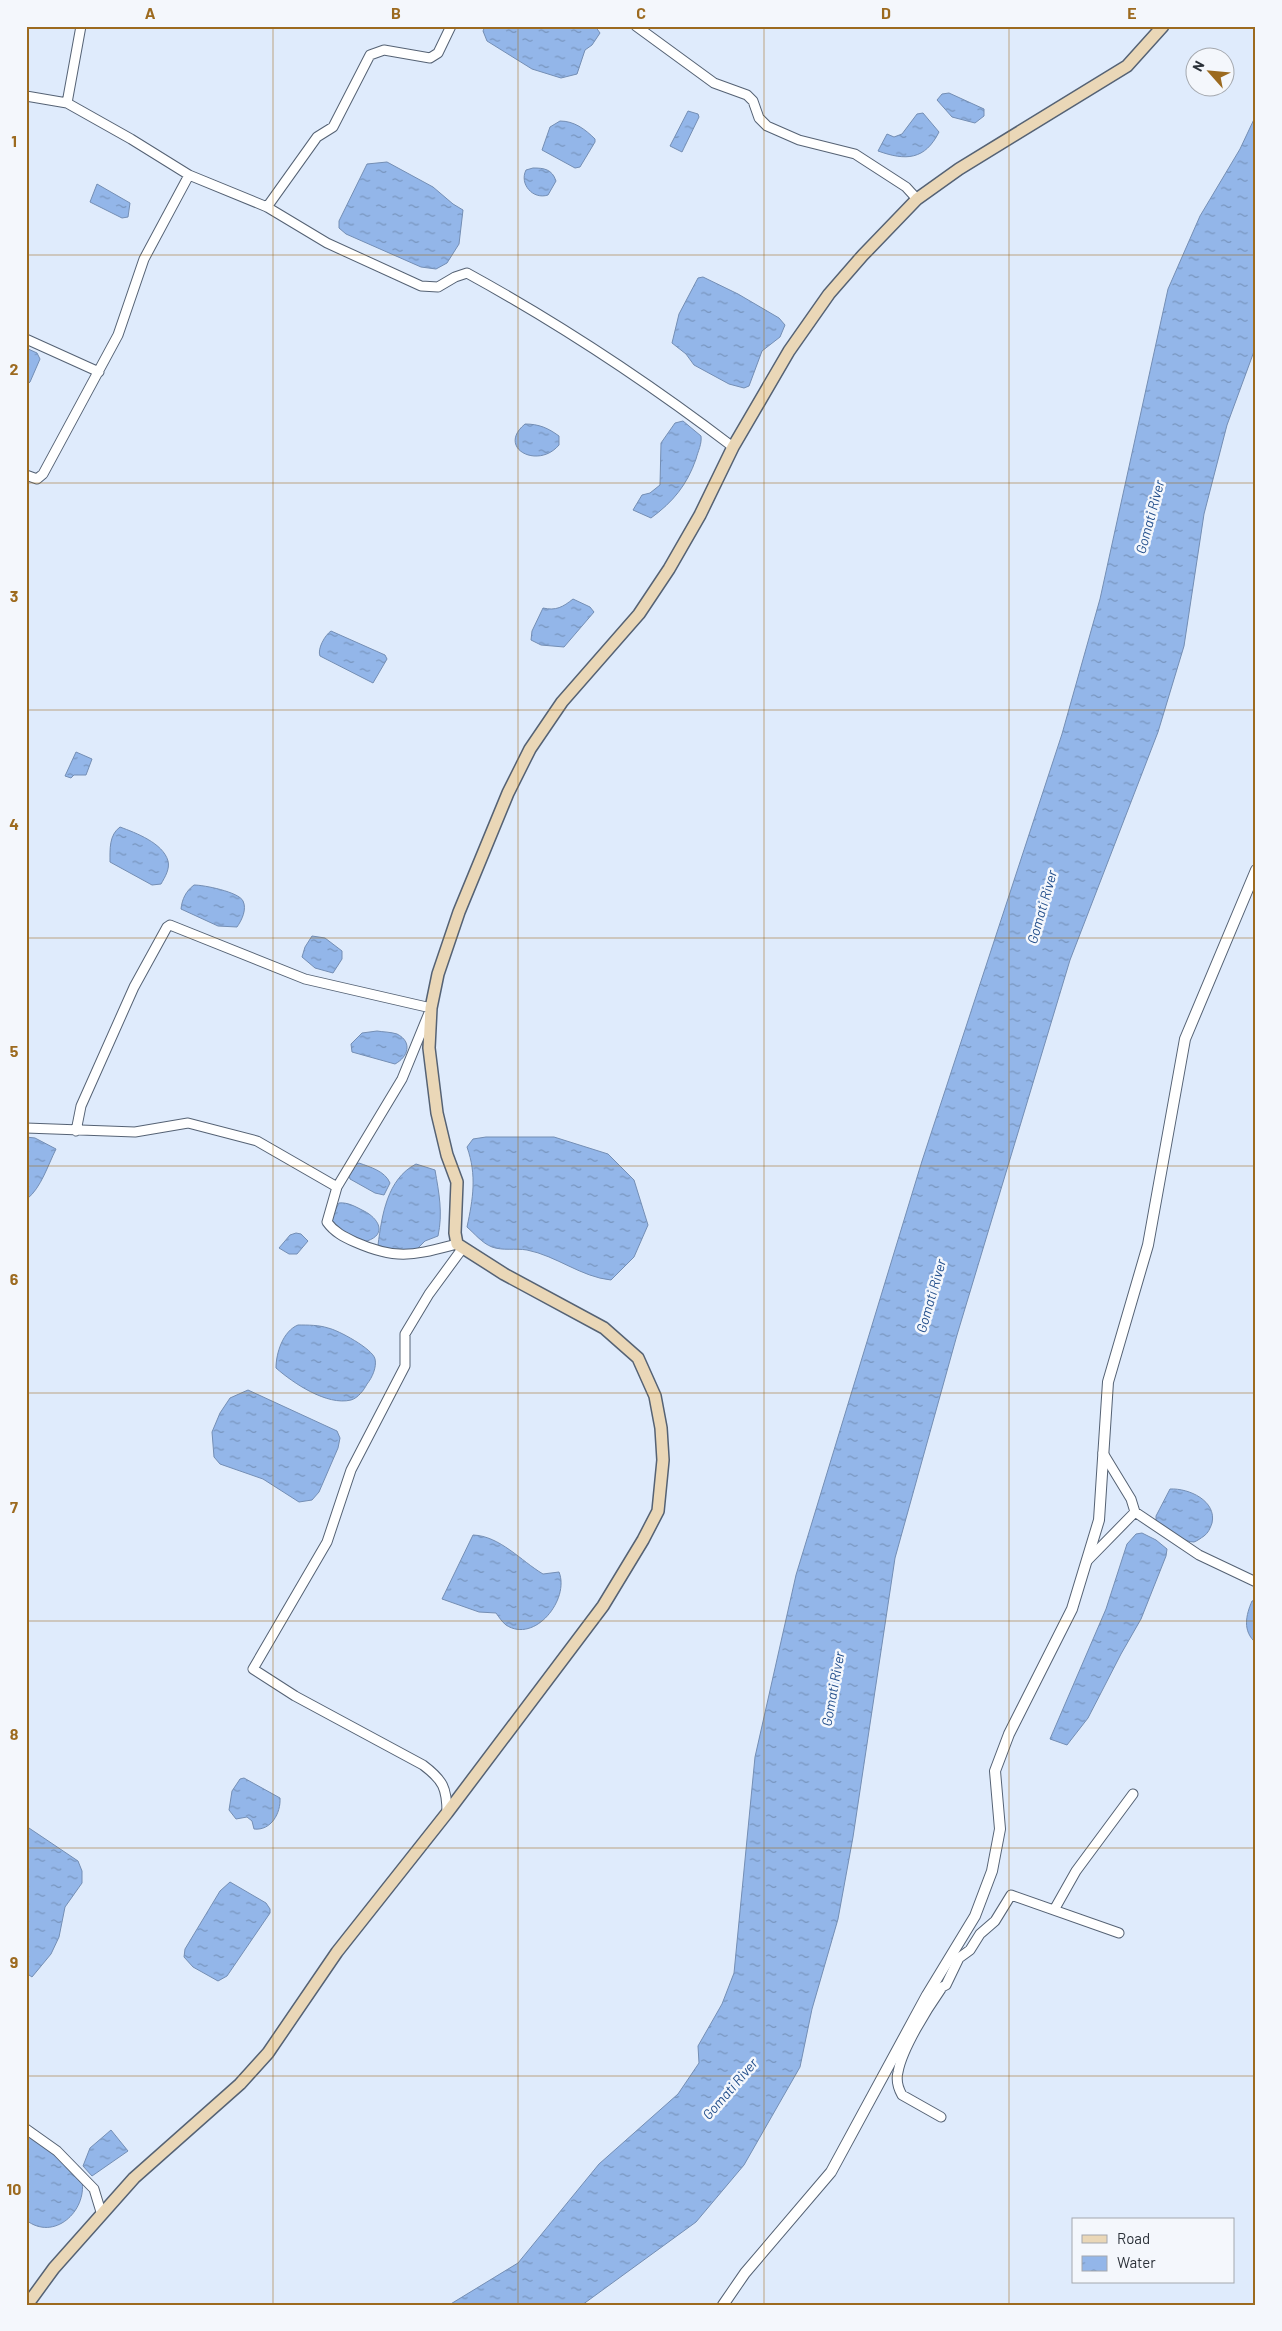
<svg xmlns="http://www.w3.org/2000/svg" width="1282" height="2331" font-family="Barlow,sans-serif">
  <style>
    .water { fill: url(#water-ripples); stroke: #748eb4 }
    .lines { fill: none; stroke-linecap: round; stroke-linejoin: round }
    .minor-casing { stroke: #556274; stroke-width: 11 }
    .tertiary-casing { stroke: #556274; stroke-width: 12 }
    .secondary-casing { stroke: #556274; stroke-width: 14 }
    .minor { stroke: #fff; stroke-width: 9 }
    .tertiary { stroke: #fff; stroke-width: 10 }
    .secondary { stroke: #ead7b7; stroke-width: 11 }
    .grid { fill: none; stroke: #9c6a1f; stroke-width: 1; stroke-opacity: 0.55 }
    .labels { text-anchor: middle; stroke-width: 5; stroke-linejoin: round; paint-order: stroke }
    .water-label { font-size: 14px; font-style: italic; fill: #234f8c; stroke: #f4f7fc }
    .neatline { fill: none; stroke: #9c6a1f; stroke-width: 2 }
    .grid-label { font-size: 16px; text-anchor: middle; font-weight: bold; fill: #9c6a1f }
  </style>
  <defs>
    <pattern id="water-ripples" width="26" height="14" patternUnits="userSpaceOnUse" patternTransform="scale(1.25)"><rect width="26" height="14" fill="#93b6e9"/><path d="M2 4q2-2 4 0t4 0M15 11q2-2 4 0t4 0" fill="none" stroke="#7895be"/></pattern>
  </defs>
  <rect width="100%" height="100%" fill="#dfebfc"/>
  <path class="water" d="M485,26H595L600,33L592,45L585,50L577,74L561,78L532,69L487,41L483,31Z
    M949,93L984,109V116L975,123L952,117L937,100L942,94Z
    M688,111L698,114L699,117L682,152L670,146Z
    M923,113L939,132C925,160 906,161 878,151L887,134L894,137L902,134L917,114Z
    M1256,115V346L1227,425L1204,514L1184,646L1158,732L1070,960L957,1335L895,1558L853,1837L838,1919L812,2009L800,2067L744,2165L696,2222L582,2305H449L518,2263L599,2164L678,2094L699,2063L698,2046L722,2004L734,1973L755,1757L796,1575L922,1161L1062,734L1100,599L1168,289L1200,216L1240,149Z
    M560,121C574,121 585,129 595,139V142L580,167L575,168L542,150L550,127Z
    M387,162L433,187L453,204L463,210L459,244L447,263L436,269L421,267L346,234L339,228V221L367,164Z
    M533,168C544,168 552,169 556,181L548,195C533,200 519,184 526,170Z
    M97,184L130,203L128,217L122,218L90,202Z
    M703,277L738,294L779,318L785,325L780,337L762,351L749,386L744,388L729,384L694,365L686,354L672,343L679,314L698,278Z
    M26,348L37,353L40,359L30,382L26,386Z
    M683,421L701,436C702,444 698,451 696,459C687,485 673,502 651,518L633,510L642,495L650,493L660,485L661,443L675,423Z
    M525,424C539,424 548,428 559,436V445C538,470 496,448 525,424Z
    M573,599L590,607L594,612L564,647L541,645L531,640L532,631L543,608C556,611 563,607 573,599Z
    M331,631L385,655L387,659L373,683L320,656C317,649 325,635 331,631Z
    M76,752L92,759L86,775H74L71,778L65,776Z
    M120,827C136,833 163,843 168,861C170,869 165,877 161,884L152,885L110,862C110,849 109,835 120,827Z
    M194,885C204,885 239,892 243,901C247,909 242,920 237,927L218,926L181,909C182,899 186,891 194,885Z
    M312,936L325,938L342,951V959L333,973L315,968L302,957L305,947Z
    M377,1031C383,1032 391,1032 397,1034C413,1042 408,1057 395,1064L352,1052L351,1044L362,1033Z
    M26,1137L35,1138L56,1149C48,1165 41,1188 27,1199Z
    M486,1137H554L608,1154L634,1180L648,1225L634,1257L611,1280C581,1277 557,1256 527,1250C515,1248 503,1251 492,1247C482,1243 475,1234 467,1227C473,1199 477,1175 467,1147L473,1139Z
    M359,1163C370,1167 385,1171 390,1183L384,1195L375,1193L350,1179L349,1175L352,1166Z
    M416,1164L435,1170C439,1193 443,1213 438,1236L425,1241L415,1251L397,1252L378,1245C382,1215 387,1179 416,1164Z
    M339,1203C348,1202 356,1207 364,1211C378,1218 388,1234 367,1241C355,1245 334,1229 331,1218Z
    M296,1233L301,1234L308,1241L297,1254H289L279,1248L290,1235Z
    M298,1325C308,1325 319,1325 328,1328C338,1330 373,1349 375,1359C377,1367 372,1378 367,1384C364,1390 358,1398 351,1400C327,1406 293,1383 276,1368C276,1353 283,1331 298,1325Z
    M248,1390L337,1431L340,1438L338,1448L319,1492L312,1500L299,1502L263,1479L220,1464L214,1457L212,1432L220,1413L230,1398Z
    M1170,1489C1189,1488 1217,1501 1212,1523C1210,1529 1208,1533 1204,1536C1201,1538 1197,1541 1194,1542C1185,1543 1164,1527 1156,1522V1516Z
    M1142,1533L1156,1540L1167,1549L1166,1556L1141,1619L1121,1654L1088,1718L1067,1745L1050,1739L1106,1609L1127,1544L1136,1534Z
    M473,1535C500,1536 521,1561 543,1574L559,1572C570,1599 535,1644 506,1625C502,1622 499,1617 496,1613L479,1612L442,1599Z
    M1256,1600V1643C1242,1631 1246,1615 1252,1601Z
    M244,1778L280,1798C281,1813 271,1831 254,1829L252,1821L247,1817L236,1819L229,1810L232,1791L240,1779Z
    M26,1826L78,1861L82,1871V1883L65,1907L59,1937L51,1954L32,1977L26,1973Z
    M230,1882L266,1903L270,1909V1913L227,1976L218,1981L193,1967L184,1957L185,1949L220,1891Z
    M111,2130L128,2151L92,2176L83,2166L90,2148Z
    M26,2133L63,2161L82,2181C87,2211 54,2242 26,2220Z"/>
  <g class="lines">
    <g class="minor-casing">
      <path id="minor" d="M636,26L714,83L747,95L753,101L759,118L767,126L799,140L855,154L906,187L917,199
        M26,96L67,103L81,26
        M67,103L131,139L189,175
        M267,207L317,137L333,127L370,55L384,50L430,58L438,53L451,26
        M26,339L99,372
        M26,475L37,479L43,474L118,335L144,259L189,175L267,207L327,243L421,286L438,287L455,277L467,273C560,324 649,383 733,447
        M26,1128L135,1132L188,1123L257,1141L337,1187L402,1079L431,1008L305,979L170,925L167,927L134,987L81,1106L76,1131
        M337,1187L327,1222C334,1232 344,1237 355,1242C398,1261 414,1255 457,1244
        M1103,1453L1131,1499L1135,1512
        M1087,1561L1135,1512L1199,1555L1256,1582
        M447,1813C447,1788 443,1780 423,1765L295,1696L253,1669L327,1542L351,1470L405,1366V1334L429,1294L462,1249
        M1054,1910L1076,1871L1133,1794
        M927,1995L946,1985L959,1958L970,1950L980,1934L995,1921L1011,1895L1119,1933
        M941,2117L902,2095C898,2088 896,2080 898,2072C902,2049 927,2009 941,1989
        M26,2129L57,2151L94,2189L101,2212"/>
    </g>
    <g class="tertiary-casing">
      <path id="tertiary" d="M723,2305L745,2273L831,2172L927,1995L975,1916L992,1871L1000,1829L995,1771L1009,1734L1072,1609L1099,1520L1108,1382L1148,1245L1185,1039L1256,870"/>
    </g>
    <g class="secondary-casing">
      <path id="secondary" d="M27,2305L54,2268L134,2178L240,2084L268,2053L337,1952L447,1813L603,1606L643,1540L658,1511L663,1460L661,1428L655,1396L638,1358L604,1328L504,1274L457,1244L455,1233L457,1182L447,1155L437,1113L429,1048L431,1008L438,974L459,912L508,793L530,749L562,702L639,614L669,569L700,515L733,447L789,351L829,294L863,255L917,199L959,169L1127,66L1163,26"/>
    </g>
    <use href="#minor" class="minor"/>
    <use href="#tertiary" class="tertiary"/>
    <use href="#secondary" class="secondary"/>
  </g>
  <path class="grid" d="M273,26V2305M518,26V2305M764,26V2305M1009,26V2305M26,255H1256M26,483H1256M26,710H1256M26,938H1256M26,1166H1256M26,1393H1256M26,1621H1256M26,1848H1256M26,2076H1256"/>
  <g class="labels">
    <g class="water-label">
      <text transform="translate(1150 517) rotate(-75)" y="5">Gomati River</text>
      <text transform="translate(1042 907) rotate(-74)" y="5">Gomati River</text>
      <text transform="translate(931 1296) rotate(-74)" y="5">Gomati River</text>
      <text transform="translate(833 1689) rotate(-80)" y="5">Gomati River</text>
      <text transform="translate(730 2089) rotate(-49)" y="5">Gomati River</text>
    </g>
  </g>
  <rect width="1282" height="2331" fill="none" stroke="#f4f7fc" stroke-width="55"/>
  <rect x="1072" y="2218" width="162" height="65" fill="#f4f7fc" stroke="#a4a8ae"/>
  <rect x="1082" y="2235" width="25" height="8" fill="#ead7b7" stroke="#a4a8ae"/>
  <text x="1117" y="2244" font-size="15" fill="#2b3139">Road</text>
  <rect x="1082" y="2256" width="25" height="15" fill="url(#water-ripples)" stroke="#a4a8ae"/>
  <text x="1117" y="2268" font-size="15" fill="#2b3139">Water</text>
  <g transform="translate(1210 72) rotate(297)"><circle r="24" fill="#f4f7fc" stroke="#a4a8ae"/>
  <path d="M0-4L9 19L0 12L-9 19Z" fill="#9c6a1f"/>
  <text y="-8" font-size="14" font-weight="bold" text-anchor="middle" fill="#2b3139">N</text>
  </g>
  <rect x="28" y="28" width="1226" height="2276" class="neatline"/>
  <g class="grid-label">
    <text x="150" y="19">A</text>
    <text x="396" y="19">B</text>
    <text x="641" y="19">C</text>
    <text x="886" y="19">D</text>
    <text x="1132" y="19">E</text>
    <text x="14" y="147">1</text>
    <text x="14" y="375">2</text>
    <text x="14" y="602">3</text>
    <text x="14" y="830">4</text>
    <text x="14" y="1057">5</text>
    <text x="14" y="1285">6</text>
    <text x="14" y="1513">7</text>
    <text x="14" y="1740">8</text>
    <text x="14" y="1968">9</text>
    <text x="14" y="2195">10</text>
  </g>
</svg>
